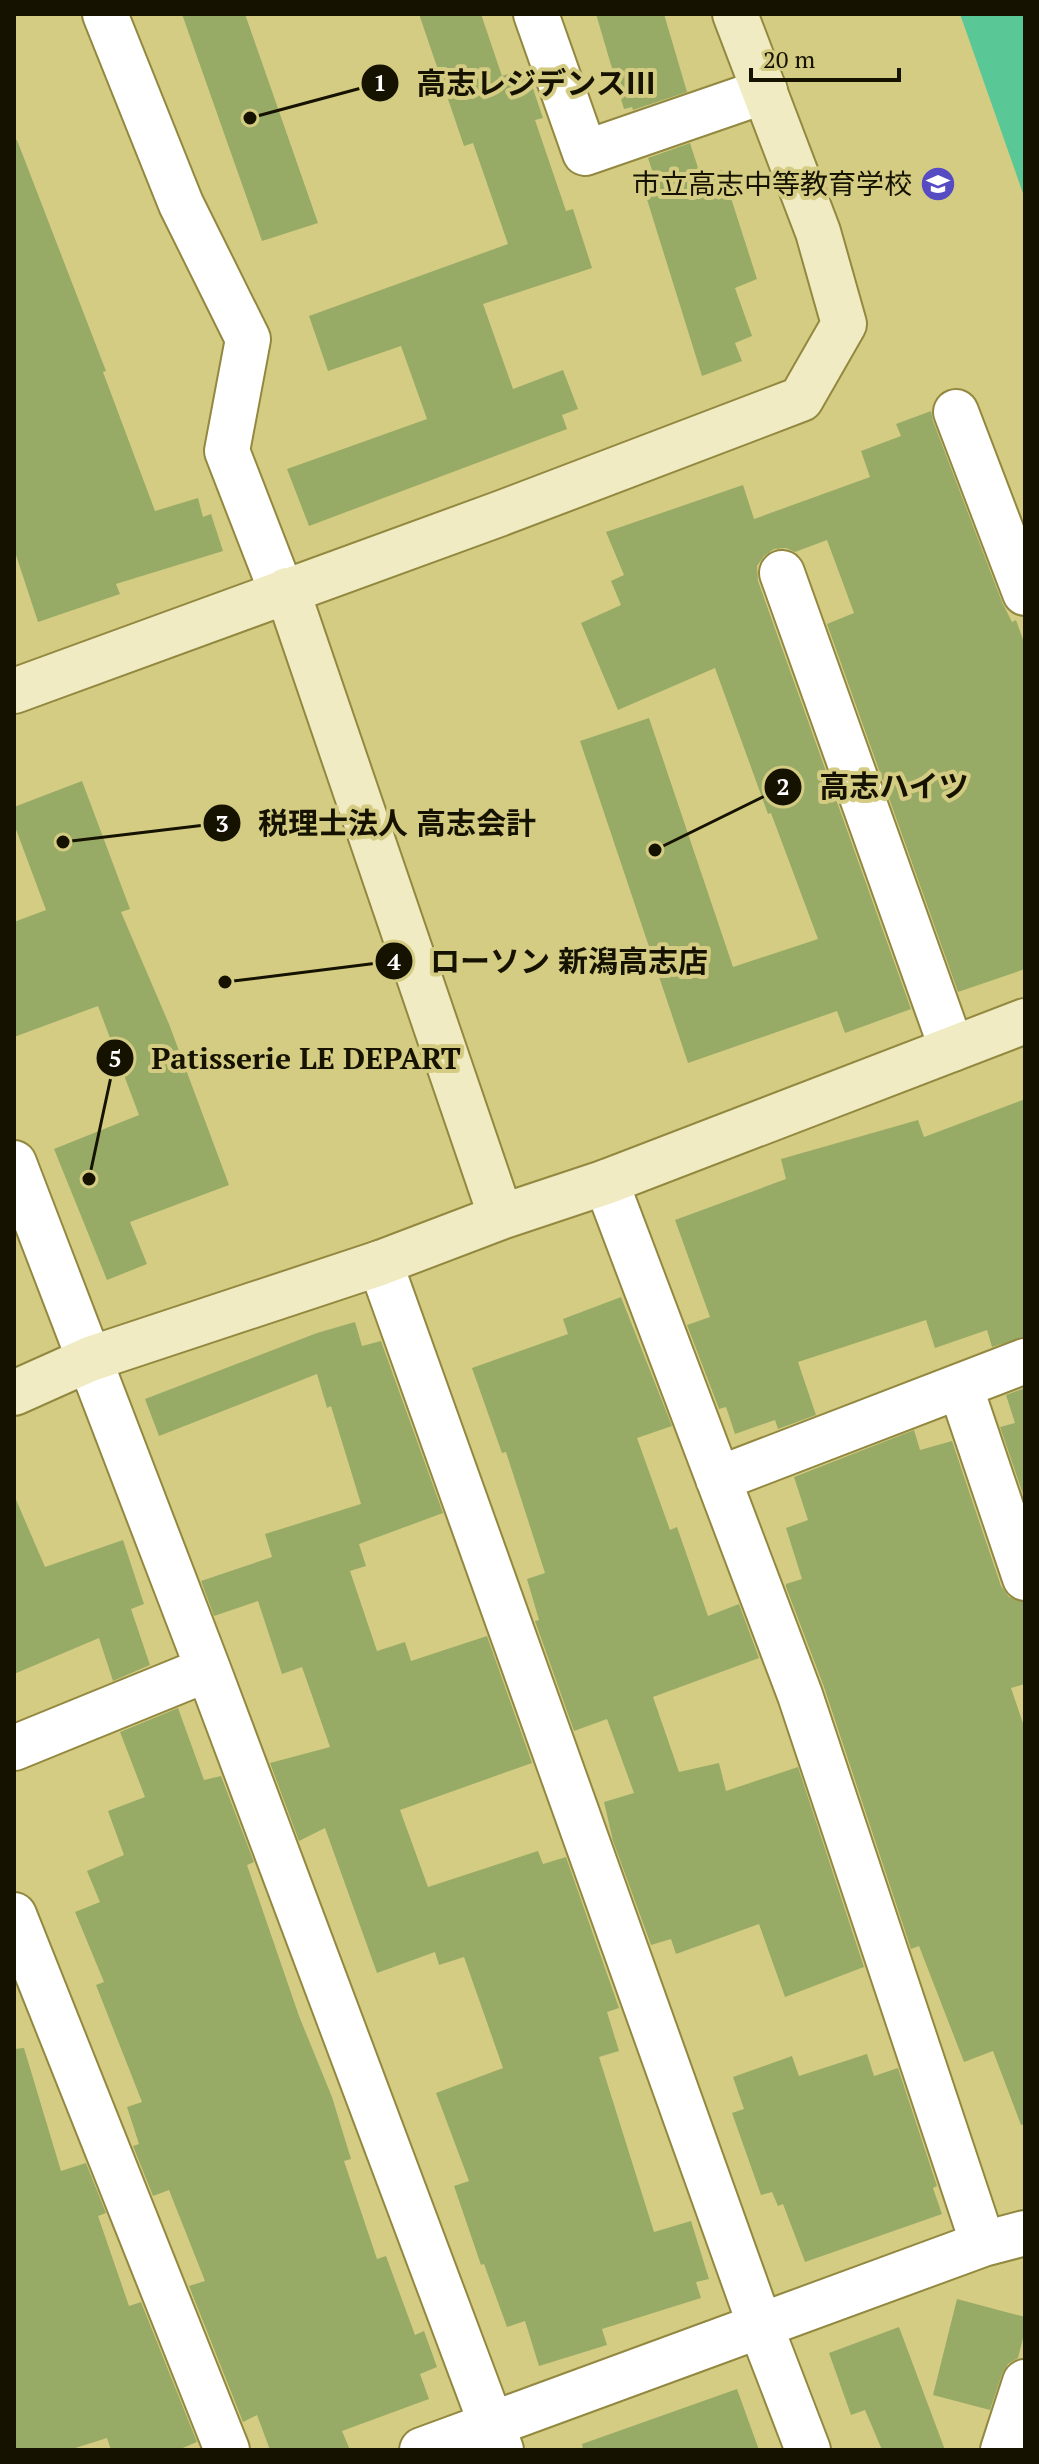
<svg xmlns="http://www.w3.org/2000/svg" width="1039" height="2464" font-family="'PT Serif','Noto Sans JP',serif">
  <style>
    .green { fill: #59c796 }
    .building { fill: #97ab67 }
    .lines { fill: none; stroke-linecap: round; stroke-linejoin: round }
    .street-casing { stroke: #928840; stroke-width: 48 }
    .secondary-casing { stroke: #928840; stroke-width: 48 }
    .street { stroke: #fff; stroke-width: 44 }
    .secondary { stroke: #f0ebc2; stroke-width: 44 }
    .labels { text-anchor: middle; stroke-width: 8; stroke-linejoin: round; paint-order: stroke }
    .poi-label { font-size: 28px; fill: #161200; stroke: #d5cc83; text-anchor: end }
    .leader { fill: none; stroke: #161200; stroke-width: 3 }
    .callout-dot { fill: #161200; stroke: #d5cc83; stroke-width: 3 }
    .mark-label { font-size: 24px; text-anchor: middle; font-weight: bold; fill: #fff }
    .callout-label { font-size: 30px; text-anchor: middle; font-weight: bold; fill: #161200; stroke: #d5cc83; stroke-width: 8; stroke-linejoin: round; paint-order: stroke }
  </style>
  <rect width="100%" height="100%" fill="#d5cc83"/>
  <path class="green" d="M960,14H1025V199Z"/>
  <path class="building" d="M182,14H245L318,223L262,241Z
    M419,14H481L502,76L526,68L543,118L535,120L566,211L573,209L592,268L483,304L513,389L563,370L578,409L562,415L567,429L309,526L287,469L427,419L401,346L328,371L309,316L508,244L473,143L464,146Z
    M596,14H664L687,92L633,110L632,107L624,109Z
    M14,140H17L106,371L103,372L155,511L198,498L203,517L211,514L223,551L116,584L120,594L38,622L14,549Z
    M690,143L701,177L722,170L757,279L735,288L752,336L735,343L742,361L702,376L645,193L658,188L648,158Z
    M931,411L933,421L1002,602L1012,622L1016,620L1025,645V969L958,992L827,624L854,613L827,540L795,552L786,548L774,549L764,556L757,566L758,581L911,1009L845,1033L837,1011L688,1063L580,741L649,718L733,967L818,939L771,813L768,814L715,668L618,710L581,623L621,605L611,581L624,575L606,532L743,485L754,519L870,477L861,451L901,436L896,424Z
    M82,781L130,909L121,912L169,1024L229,1185L130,1222L147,1264L107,1280L54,1149L139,1115L98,1006L14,1037V922L46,910L14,824V807Z
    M1025,1099V1337L992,1347L987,1330L935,1348L926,1320L798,1362L816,1415L778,1429L775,1420L735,1434L726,1407L719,1409L687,1325L710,1317L675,1220L786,1179L781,1159L918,1120L924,1137Z
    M621,1297L672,1426L637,1438L670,1530L677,1527L708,1616L739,1604L759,1658L653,1697L679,1772L719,1763L726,1791L798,1767L864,1967L785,1997L759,1924L676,1954L671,1939L651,1945L613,1841L604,1802L634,1793L607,1719L574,1731L535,1621L539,1620L527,1579L545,1573L506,1452L502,1453L472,1368L568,1334L563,1319Z
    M355,1322L362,1346L381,1341L443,1513L359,1544L366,1566L350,1571L377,1651L405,1642L411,1661L487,1636L532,1763L400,1810L428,1887L538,1851L543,1864L566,1857L619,2008L607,2012L619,2051L599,2057L654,2232L691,2221L709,2279L696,2282L701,2298L602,2329L607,2345L539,2366L525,2321L507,2327L484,2264L481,2265L454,2186L469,2181L436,2093L503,2068L464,1957L439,1965L435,1952L377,1973L325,1828L299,1841L270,1763L330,1747L302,1667L282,1674L258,1601L214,1616L201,1581L272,1557L265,1534L361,1504L331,1406L327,1408L317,1374L159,1436L145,1399L317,1333Z
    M1025,1388V1500L1000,1427L1015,1423L1006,1395Z
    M914,1430L920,1450L952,1441L1001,1586L1009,1597L1025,1602V1684L1011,1688L1025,1729V2124L1021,2125L993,2051L964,2062L919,1946L911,1949L824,1687L786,1587V1584L802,1579L786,1528L808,1520L794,1477Z
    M14,1495L45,1567L123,1540L144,1604L131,1609L150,1665L113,1681L99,1638L14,1674Z
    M178,1708L204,1780L221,1776L254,1862L247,1865L299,2016L332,2097L351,2159L344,2161L377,2259L386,2256L415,2335L424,2331L437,2367L420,2374L429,2399L342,2431L350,2450H270L257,2415L243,2422L189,2286L205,2281L169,2190L153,2196L133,2146L139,2144L127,2107L142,2102L96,1985L104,1982L75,1912L100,1902L87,1871L124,1855L108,1811L145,1797L120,1732Z
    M24,2048L61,2171L86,2163L106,2213L98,2216L129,2306L141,2302L197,2442L178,2450H111L107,2438L69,2450H14V2049Z
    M867,2054L874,2076L898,2068L937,2186L933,2188L942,2214L805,2262L783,2204L778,2206L772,2192L761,2195L732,2113L744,2109L733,2077L792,2056L799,2076Z
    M957,2299L1025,2317V2330L1018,2358L1008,2364L1002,2374L990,2410L933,2395Z
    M899,2327L945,2450H882L865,2410L851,2415L829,2353Z
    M737,2389L759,2450H583L582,2444Z"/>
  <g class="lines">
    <g class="street-casing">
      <path id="street" d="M105,14L181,204L248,339L227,451L282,593
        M536,14L585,153L765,91
        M956,412L1025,593
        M782,573L952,1049
        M14,1163L208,1669L501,2450
        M606,1182L800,1695L983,2244
        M380,1263L760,2325L808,2450
        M960,1386L1025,1578
        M718,1479L1025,1361
        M14,1748L208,1669
        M14,1915L227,2450
        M422,2450L983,2244L1025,2233
        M1003,2450L1025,2382"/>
    </g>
    <g class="secondary-casing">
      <path id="secondary" d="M287,590L501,1217
        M14,691L499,514L801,399L844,324L818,232L735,14
        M14,1393L90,1359L380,1263L501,1217L606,1182L1025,1021"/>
    </g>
    <use href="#street" class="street"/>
    <use href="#secondary" class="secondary"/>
  </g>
  <defs>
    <g id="school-disc" transform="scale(1.8)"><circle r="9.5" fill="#564bc3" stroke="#d5cc83"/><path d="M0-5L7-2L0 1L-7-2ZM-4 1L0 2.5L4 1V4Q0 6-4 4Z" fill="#fff"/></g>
  </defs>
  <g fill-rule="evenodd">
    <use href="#school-disc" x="938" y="184"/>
  </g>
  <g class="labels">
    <g class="poi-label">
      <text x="912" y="194">市立高志中等教育学校</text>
    </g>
  </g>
  <path class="leader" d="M250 118L380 83M655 850L783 787M63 842L222 823M225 982L394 961M89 1179L115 1058"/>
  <g class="callout-dot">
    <circle cx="250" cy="118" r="8"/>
    <circle cx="655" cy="850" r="8"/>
    <circle cx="63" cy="842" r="8"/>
    <circle cx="225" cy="982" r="8"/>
    <circle cx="89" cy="1179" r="8"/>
    <circle cx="380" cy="83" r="20"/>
    <circle cx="783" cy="787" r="20"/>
    <circle cx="222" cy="823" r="20"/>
    <circle cx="394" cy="961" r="20"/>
    <circle cx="115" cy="1058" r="20"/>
  </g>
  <g class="mark-label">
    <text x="380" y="91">1</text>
    <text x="783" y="795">2</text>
    <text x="222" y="832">3</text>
    <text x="394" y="970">4</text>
    <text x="115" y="1067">5</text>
  </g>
  <g class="callout-label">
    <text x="536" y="94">高志レジデンスⅢ</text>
    <text x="894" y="797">高志ハイツ</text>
    <text x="397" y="834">税理士法人 高志会計</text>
    <text x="569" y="972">ローソン 新潟高志店</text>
    <text x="306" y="1069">Patisserie LE DEPART</text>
  </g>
  <rect width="1039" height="2464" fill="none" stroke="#161200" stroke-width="32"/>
  <path d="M751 68v12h148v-12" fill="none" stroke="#161200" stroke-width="4"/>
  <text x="763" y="68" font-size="24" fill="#161200" stroke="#d5cc83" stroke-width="6" paint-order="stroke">20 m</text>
</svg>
